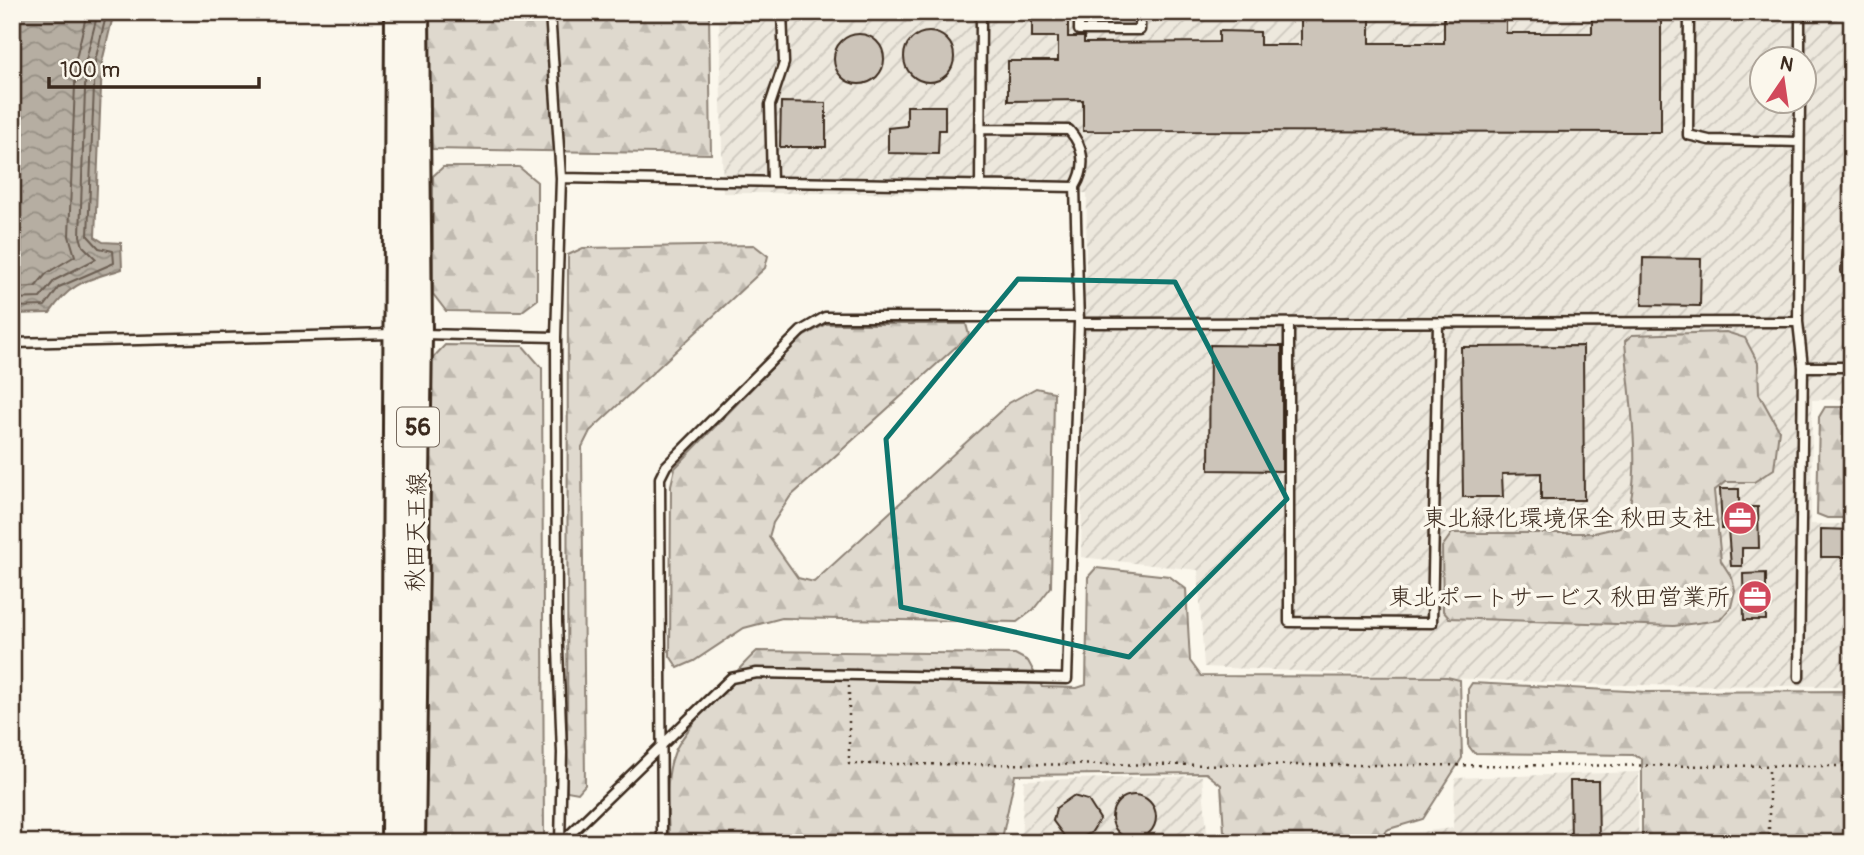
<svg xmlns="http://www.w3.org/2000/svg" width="1864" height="855" font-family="Pangolin,'Klee One',sans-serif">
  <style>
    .industrial { fill: url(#industrial-furrows); fill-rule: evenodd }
    .forest { fill: url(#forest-firs); stroke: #8d8276; stroke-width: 2 }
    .water { fill: url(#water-waves); stroke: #85796d; stroke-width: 2 }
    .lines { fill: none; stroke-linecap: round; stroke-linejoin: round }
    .shore { stroke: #6c5f53; stroke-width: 2 }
    .building { fill: #ccc4b9; stroke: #3b2a1e; stroke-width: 2 }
    .service-casing { stroke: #3b2a1e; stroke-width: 13 }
    .primary-casing { stroke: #3b2a1e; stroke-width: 30 }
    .path { stroke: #3b2a1e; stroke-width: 2.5; stroke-dasharray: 2 5; stroke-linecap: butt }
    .service { stroke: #fbf7ec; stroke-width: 8 }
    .primary { stroke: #fbf7ec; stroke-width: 24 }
    .marked { fill: none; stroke: #0f766e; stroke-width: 5; stroke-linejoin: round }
    .labels { text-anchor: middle; stroke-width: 7; stroke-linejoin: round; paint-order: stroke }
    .shield { fill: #fbf7ec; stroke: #75685c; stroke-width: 2 }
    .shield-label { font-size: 23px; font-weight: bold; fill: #3b2a1e }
    .poi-label { font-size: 24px; fill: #3b2a1e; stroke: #fbf7ec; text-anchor: end }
    .street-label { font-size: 24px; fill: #3b2a1e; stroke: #fbf7ec }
  </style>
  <defs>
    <pattern id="industrial-furrows" width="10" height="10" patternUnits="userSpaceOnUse" patternTransform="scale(1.75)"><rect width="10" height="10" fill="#ede8dd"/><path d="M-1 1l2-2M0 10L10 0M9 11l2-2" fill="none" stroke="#ccc7bd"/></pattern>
    <pattern id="forest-firs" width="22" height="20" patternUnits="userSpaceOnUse" patternTransform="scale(1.75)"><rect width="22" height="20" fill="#dfd9ce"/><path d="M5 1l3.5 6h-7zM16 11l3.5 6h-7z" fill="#c0bab0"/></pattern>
    <pattern id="water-waves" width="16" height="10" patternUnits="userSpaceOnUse" patternTransform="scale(1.75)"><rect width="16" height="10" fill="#b6aea2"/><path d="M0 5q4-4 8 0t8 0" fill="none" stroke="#958e83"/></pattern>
  </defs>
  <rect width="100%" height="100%" fill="#fbf7ec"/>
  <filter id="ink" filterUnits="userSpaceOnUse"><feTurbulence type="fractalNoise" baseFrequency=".0143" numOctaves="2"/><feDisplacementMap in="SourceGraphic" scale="14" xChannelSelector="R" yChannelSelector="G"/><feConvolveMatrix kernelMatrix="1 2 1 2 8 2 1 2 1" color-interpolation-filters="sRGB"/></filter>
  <g filter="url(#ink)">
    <path class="industrial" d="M719,12H1852V399L1812,400L1811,524H1852V686L1610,685L1204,667L1198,570L1081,557L1087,193H723ZM1762,60H1804V102H1762Z
      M1639,772L1638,843H1389L1394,835L1453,828L1455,778Z
      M1202,776L1208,843H1021L1024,780Z"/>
    <path class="forest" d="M428,12H709L711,154L432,149Z
      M443,167H519L537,182V300L521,312L446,311L433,294V176Z
      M754,245L768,256L765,268L590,431L582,447L585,785L578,793L567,791L568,255L583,248Z
      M826,324H966L969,335L790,497L773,523L769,537L798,578L814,582L1009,403L1036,388L1054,392L1051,587L1033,610L1017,622L782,618L744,628L694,661L678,668L670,656L671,485L675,468L801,338Z
      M1726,332L1745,338L1758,363L1759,394L1779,430L1774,469L1754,482H1725L1714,491L1721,561L1732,578L1735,590L1731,607L1720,620L1674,626L1449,618L1443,611L1442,547L1452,533H1594L1620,527C1647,491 1628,388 1625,341L1632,335Z
      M445,345L523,346L542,368L544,843H423L429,362Z
      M1825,407H1852V518H1827L1817,514L1819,417Z
      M1096,568L1169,576L1186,589L1190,661L1201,676L1447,677L1460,680L1462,758L1423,819L1389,829L1370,843L1235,842L1224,831L1221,785L1206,773L1015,775L1002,839L997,843H669C669,814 663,779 675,751C683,732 740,666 757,651L1015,654L1028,661L1042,687L1077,688L1086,685L1088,577Z
      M1472,683L1647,692L1852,691V843H1642V759L1633,755L1474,753L1468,745V689Z"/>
    <path class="water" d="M12,12H114L102,62L95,237L103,242L121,243L122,269C88,280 70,282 50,313L12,314Z"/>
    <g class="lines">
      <path class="shore" d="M12,288L35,287L47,273L75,256L69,236L76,59L87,12
        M12,299L40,298L55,280L96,259L83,246L80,236L86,60L98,12
        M12,307L45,306L59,287L114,263L113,251L99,248L88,236L95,61L107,12"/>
    </g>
    <path class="building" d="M1032,12H1068V37H1084V43L1219,42V31L1260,32V45H1301V12H1370V43H1444V12H1506V33H1592V12H1661V132L1083,131V100L1008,101V61H1058V37H1032Z
      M904 57a25 25 0 1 1 50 0a25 25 0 1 1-50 0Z
      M834 59a25 25 0 1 1 50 0a25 25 0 1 1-50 0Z
      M781,102L826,103V147H780Z
      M907,106H945V130H939L938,154L888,153V128L907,126Z
      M1843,244L1852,245V297H1848L1841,271Z
      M1643,258L1701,259L1700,306L1642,305Z
      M1210,345L1282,346V471L1209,470Z
      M1583,346L1584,500H1541V473L1502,474L1503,497H1463L1461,347Z
      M1720,489H1739V507H1758L1759,548H1742V566H1731L1728,529H1722Z
      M1821,529L1852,530V557H1821Z
      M1766,573V620H1744L1743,574Z
      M1570,781H1598L1599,843H1571Z
      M1112 817a22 22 0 1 1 44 0a22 22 0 1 1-44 0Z
      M1073,796L1088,800L1100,819L1091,833L1079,839L1065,837L1053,821L1056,808Z"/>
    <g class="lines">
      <g class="service-casing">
        <path id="service" d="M550,12L561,178L556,337L557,622L562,753L560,843
          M1079,12V30H1140V12
          M1689,12L1688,135L1709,140L1799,142
          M1800,60V12
          M981,129L1069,130C1084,147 1087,167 1075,187
          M561,178L1075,187L1079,323L1067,679L757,673L731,678L561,843
          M772,182L770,105L784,63L782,12
          M980,186L981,12
          M1079,323L1798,322
          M1289,323V622L1432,623L1438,323
          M423,334L556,337
          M12,343L392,334
          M1803,367H1852
          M1799,677L1803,367L1798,322L1800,102
          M662,843L660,478L666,466L801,331L825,317H1079"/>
      </g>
      <g class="primary-casing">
        <path id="primary" d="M394,843L398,12
          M412,843L419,334L416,12"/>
      </g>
      <path class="path" d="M849,686V764L1852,766
        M1769,843V767"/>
      <use href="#service" class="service"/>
      <use href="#primary" class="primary"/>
    </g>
  </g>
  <path class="marked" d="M1018,279L1175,282L1287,499L1129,657L901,607L886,439Z"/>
  <defs>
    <g id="office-disc" transform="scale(1.75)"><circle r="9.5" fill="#d1495b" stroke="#fbf7ec"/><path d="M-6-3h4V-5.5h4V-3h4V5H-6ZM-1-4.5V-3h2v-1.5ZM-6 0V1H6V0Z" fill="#fff"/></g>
  </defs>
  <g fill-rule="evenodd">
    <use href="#office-disc" x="1740" y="518"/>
    <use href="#office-disc" x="1755" y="597"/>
  </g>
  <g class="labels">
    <rect class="shield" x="397" y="407.5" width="42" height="39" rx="5"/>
    <g class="shield-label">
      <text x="418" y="435">56</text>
    </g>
    <g class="poi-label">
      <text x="1716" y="526">東北緑化環境保全 秋田支社</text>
      <text x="1730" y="605">東北ポートサービス 秋田営業所</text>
    </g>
    <g class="street-label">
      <text transform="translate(416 532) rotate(-89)" y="8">秋田天王線</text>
    </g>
  </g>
  <rect width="1864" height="855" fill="none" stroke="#fbf7ec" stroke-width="42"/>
  <rect x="21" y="21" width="1822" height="813" fill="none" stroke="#3b2a1e" stroke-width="2.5" filter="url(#ink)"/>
  <g transform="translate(1783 80) rotate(13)"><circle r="33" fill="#fbf7ec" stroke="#aea59a" stroke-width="2"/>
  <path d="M0-5L12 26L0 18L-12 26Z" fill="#d1495b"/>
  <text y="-10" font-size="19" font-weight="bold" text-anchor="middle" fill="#3b2a1e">N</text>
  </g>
  <path d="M49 77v10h210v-10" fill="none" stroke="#3b2a1e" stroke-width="3.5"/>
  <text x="60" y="77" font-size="21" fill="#3b2a1e" stroke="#fbf7ec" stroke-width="5" paint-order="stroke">100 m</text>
</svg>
